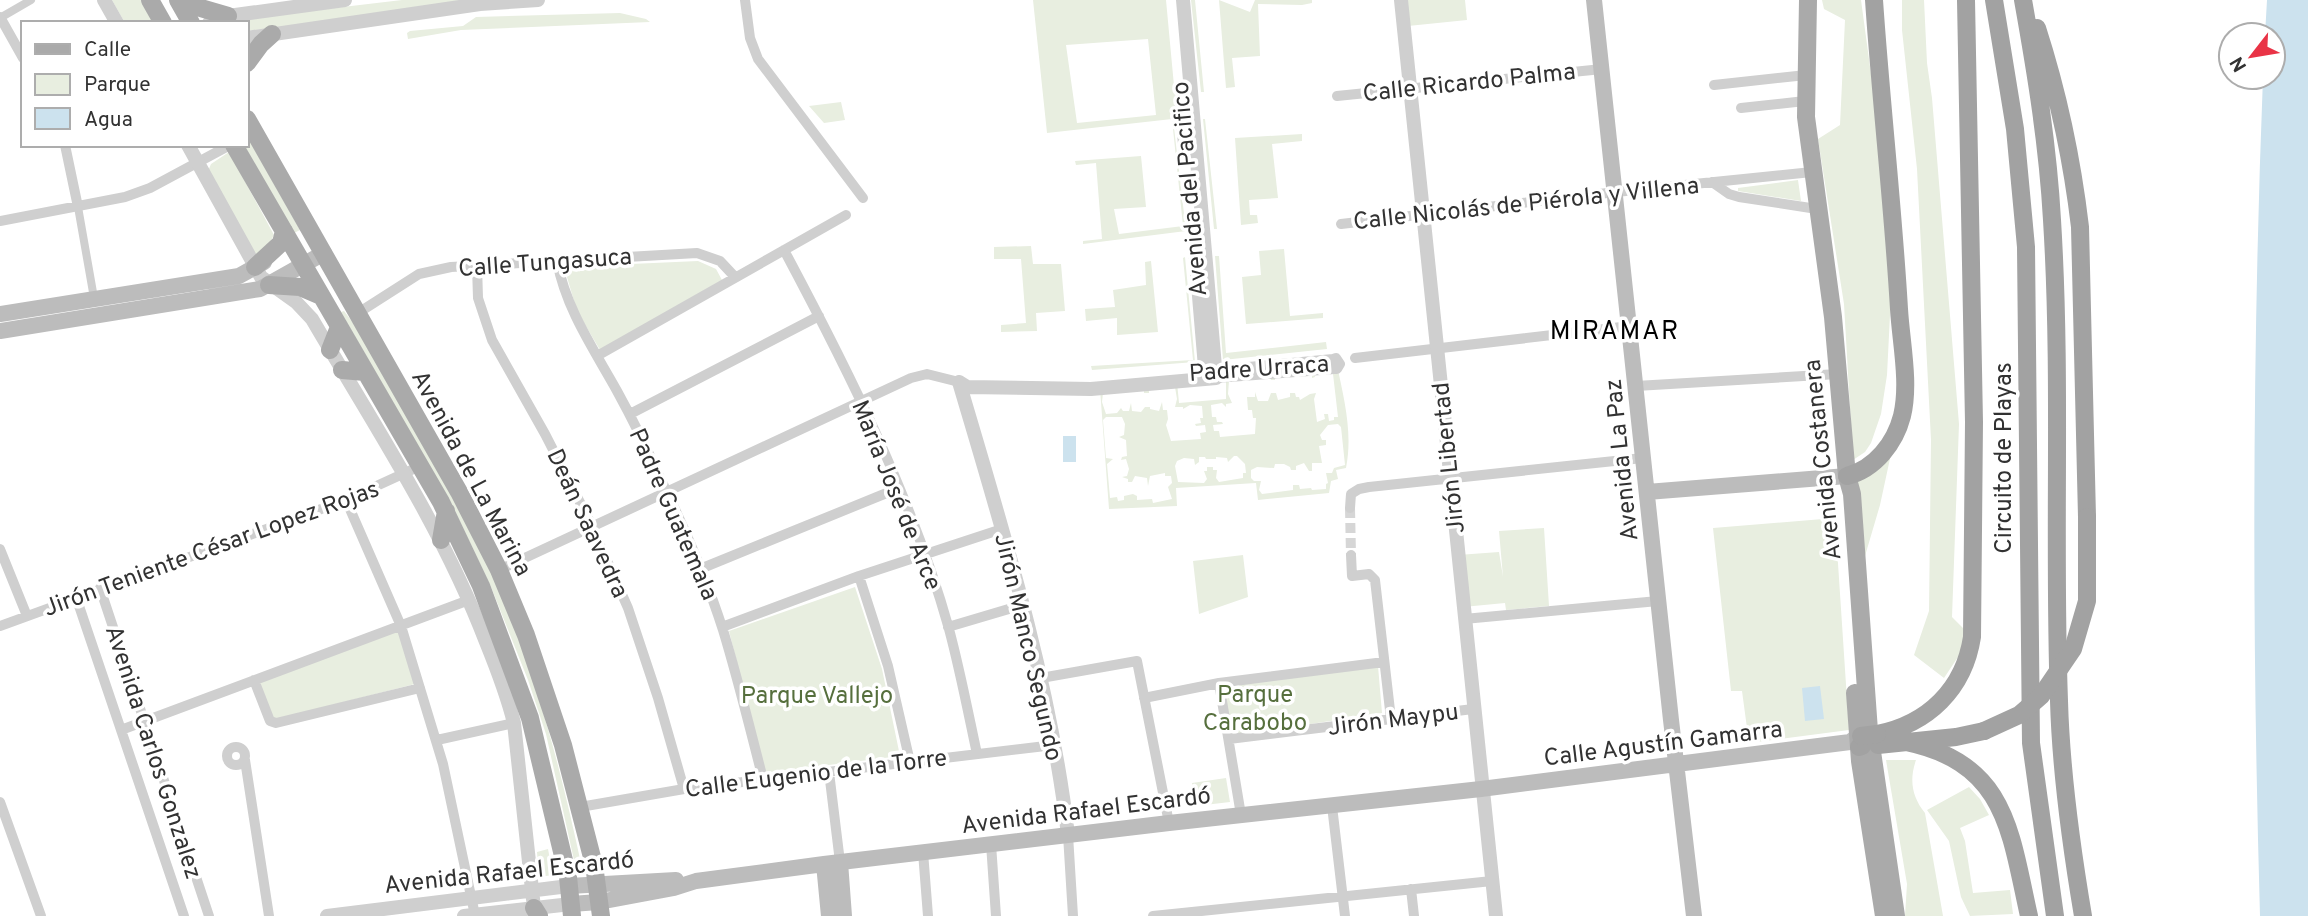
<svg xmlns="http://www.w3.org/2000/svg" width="2308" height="916" font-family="Overpass,sans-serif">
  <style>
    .green { fill: #e8eee0; fill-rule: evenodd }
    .water { fill: #cce2ee }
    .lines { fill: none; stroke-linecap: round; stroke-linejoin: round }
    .minor-tunnel { stroke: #d6d6d6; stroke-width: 10; stroke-dasharray: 10 5; stroke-linecap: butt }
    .pedestrian { stroke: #cfcfcf; stroke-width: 8 }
    .minor { stroke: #cfcfcf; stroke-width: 10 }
    .tertiary { stroke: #cfcfcf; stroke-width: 14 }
    .secondary { stroke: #bcbcbc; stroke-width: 16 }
    .primary { stroke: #aaa; stroke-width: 18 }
    .trunk { stroke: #a2a2a2; stroke-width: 18 }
    .trunk-bridge { stroke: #a2a2a2; stroke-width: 18 }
    .labels { text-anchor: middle; stroke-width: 7; stroke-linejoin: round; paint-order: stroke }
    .street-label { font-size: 24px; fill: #323232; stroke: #fff }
    .park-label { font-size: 24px; fill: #566f3d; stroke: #fff }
    .neighbourhood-label { font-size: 26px; letter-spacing: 2px; fill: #000; stroke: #fff }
  </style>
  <rect width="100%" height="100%" fill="#fff"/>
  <path class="green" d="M112,0H142L155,23H125Z
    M402,0H507L247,31V23H239L242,19Z
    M1033,0H1166L1177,118L1173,119L1186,231L1083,244V241L1102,239L1096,163L1076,165L1075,161L1141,156L1146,207L1114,209L1119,234L1183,226L1172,119L1047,133ZM1148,39L1156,115L1077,123L1066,45Z
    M1191,0H1195L1204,92H1201Z
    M1219,0L1250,12L1255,0H1312V3L1302,5L1258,4L1260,56L1232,58L1235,87L1226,88Z
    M1405,0H1465L1467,20L1408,26Z
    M1822,0H1861L1886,185L1892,275L1887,375L1881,414L1871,443L1865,452L1853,460L1844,304L1818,139L1840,125L1845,20L1824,9Z
    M1902,0H1924L1927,63L1932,98L1959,424L1952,617L1965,630L1960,654L1944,678L1914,655L1929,611L1931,440L1917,169L1902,30Z
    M620,13L646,19L650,22L461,30L408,39L407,33L410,31L463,26L476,17Z
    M841,102L845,120L824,123L809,106Z
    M1203,119H1205L1217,229H1214Z
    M1302,134V141L1272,144L1278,198L1249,200L1250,215H1257L1258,223L1241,225L1235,138Z
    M247,136L300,230L294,233L244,145H247Z
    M229,152L274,235L264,253L256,256L208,171L211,164Z
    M1798,180L1801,201L1738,191V188Z
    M1031,246L1033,264H1061L1065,311L1036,313L1037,331L1001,332V325L1026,323L1021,259H994V247Z
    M1284,249L1290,316L1323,313V318L1246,324L1242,277L1261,275L1259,251Z
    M1215,256H1219L1226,353L1326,342L1327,349L1223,360Z
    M1185,257L1195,362L1092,370L1091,366L1193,360L1183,258Z
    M698,261L716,269L722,280L600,350L577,311L564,267Z
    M1151,261L1158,332L1117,335V318L1086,321L1085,309L1115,307L1113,290L1146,285L1145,262Z
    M344,311L357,328C405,412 457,495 497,584C537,677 561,770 582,868L576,869L546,734L528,680L491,587L454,509L341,312Z
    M1337,365C1344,399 1353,433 1346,468L1336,470L1338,479L1331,481L1329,493L1258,500L1256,483L1176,488L1177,506L1109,509L1100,389L1177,382L1179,403L1226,399V375ZM1333,374L1338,417H1334V420L1329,421L1328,414H1324L1325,419L1317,422L1314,399L1316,393L1310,394L1300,400L1299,397H1296L1295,393H1290V397L1278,400L1276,393H1271L1268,401H1258L1255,392V397H1247L1248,410H1252L1253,418H1256L1255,434L1220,437L1219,431H1214L1213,425L1223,424L1222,422H1217L1216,417H1212L1211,405L1222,403L1226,407V404L1232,403L1228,394L1229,381L1270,377L1271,380H1275V377L1312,376V378L1315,377V375ZM1175,387L1177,399L1175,407H1183V409L1190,405L1202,406L1203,418H1200L1201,423L1195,424L1196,426L1205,425L1206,432L1200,433L1201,439L1171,441L1166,425L1168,419L1167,410H1163L1162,402L1159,411L1150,409V407H1145L1141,412L1132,411L1131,403L1129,411H1123L1121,408L1117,413L1106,414L1102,402L1103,393L1144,389V393H1149V389ZM1106,417H1122L1125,424L1124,435L1119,437L1126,440L1127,456L1122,457L1121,460L1126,459L1129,469L1127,476L1122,477L1128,479V482H1132L1135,476L1147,478L1148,486L1150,476L1165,473V476H1171L1172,483L1168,487L1172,499L1153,503L1152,499L1137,500V496L1133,494L1124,496V500L1118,501L1117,497L1110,498L1107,464L1113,459L1106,458L1103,420ZM1338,424L1341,427L1345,465L1334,468L1332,473H1326L1328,483L1326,484V489L1312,490L1311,488L1300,489L1299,485H1293V490L1262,494L1259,490L1261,481H1254L1251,478V470L1257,467L1274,468L1275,464H1284L1290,467L1291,470H1296V466L1304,463L1309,471H1312V463H1322L1319,446L1326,445V440H1322L1320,435L1328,425ZM1234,456H1237L1245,464L1246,473H1243V478L1219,482L1216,478L1217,470H1213V467H1207V471H1204L1207,479L1204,483L1178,482L1175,466L1177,461L1184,458L1194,459L1195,465L1199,462V457H1205L1206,459H1216V457L1227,458L1228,462Z
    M1891,454L1880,505L1860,573L1852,480Z
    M1835,518L1849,730L1749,743L1742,691H1731L1713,528Z
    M1544,528L1549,606L1506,610L1505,603L1463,607L1458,555L1499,552L1503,577L1499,531Z
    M1243,555L1248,597L1199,614L1193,561Z
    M855,587L882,669L900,756L765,773L729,631Z
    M399,630L415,684L273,720L258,682Z
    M1378,666L1382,713L1232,736L1224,686Z
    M1886,760H1916C1909,780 1912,797 1925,813L1943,916H1905L1907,884Z
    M1226,778L1230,802L1196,806L1192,783Z
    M1969,787L1980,799L1989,815L1960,828L1965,841L1973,893L2010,890L2013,914L1970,916L1961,897L1949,841L1927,810Z
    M548,849L553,875L539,877L537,852Z"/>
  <path class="water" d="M2267,0H2308V916H2260C2252,637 2252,356 2263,77H2273V35H2265Z
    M1063,436H1076V462H1063Z
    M1820,686L1824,719L1805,721L1802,688Z"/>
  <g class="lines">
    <path class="minor-tunnel" d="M1350,508L1351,555"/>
    <path class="pedestrian" d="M0,18L31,0
      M78,207L94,298"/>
    <path class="minor" d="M745,0L750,38L758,59L863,198
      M0,17L23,58
      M1714,85L1806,75
      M1337,96L1602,69
      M1741,108L1805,101
      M65,145L78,207
      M1712,182L1729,194L1739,197L1817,209
      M0,221L125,197L150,188L230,145
      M1341,224L1616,192L1812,172
      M784,250C848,370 912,497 949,629C960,670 968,712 977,754
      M557,261C566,309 593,348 617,391C633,420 648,451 662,482C685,529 707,580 723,630C738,679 750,729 763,779
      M477,266L478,298L492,340L545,434L588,518L628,608L658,698L684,789
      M358,313L419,274L451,267L697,253L720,261L735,277
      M597,356L846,215
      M1355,358L1630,326
      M1216,370L1333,359L1336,358L1340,364L1337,369H1334L1216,378
      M1636,386L1838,374
      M630,414L819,316
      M346,500L401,626L443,764L475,915
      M1350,508L1351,494L1359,489L1369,487L1643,458
      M0,549L27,616
      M1351,555L1352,576L1369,574L1375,580L1391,719
      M700,569L899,488
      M499,570L911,378L927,374L959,382
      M859,576L888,666L910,762
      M100,588L209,916
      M76,597L184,916
      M1464,619L1658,601
      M0,626L346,500L420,466
      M722,627L859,576L1002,529
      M948,627L1022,605
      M1041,678L1137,661L1169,823
      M254,680L270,721L276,723L420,688
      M1219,683L1241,815
      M1144,698L1219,683L1384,662
      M121,730L469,600
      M1229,739L1473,709
      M437,740L514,723
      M227 756a9 9 0 1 1 18 0a9 9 0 1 1-18 0Z
      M245,760L269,916
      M829,772L840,862
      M0,802L41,916
      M1332,806L1345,916
      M580,807L684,789L1054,745
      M1068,835L1073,916
      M991,844L996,916
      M923,852L928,916
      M1411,889L1414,916
      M1153,916L1492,881"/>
    <path class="tertiary" d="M104,0L117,23
      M1401,0L1496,916
      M209,23L228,16L345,0
      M247,38L480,4L538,0
      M1181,99L1186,156
      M188,145L261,277L296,302L312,319C374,425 442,527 486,642C497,669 507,695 514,723L534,908
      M1195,249L1206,379
      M959,382L967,387L1091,389L1216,378L1183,0
      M959,382C1003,531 1050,681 1068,835
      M327,916L569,886
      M464,916L571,904"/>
    <path class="secondary" d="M1594,0L1671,720L1694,916
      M0,314L239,276L264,262
      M0,331L260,289L324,253
      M1647,492L1847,476
      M840,862L844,916
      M824,864L829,916
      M569,886L676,880
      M571,904L599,902L674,888L696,881L824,864L1169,823L1481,789L1850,742L1858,736"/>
    <path class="primary" d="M150,0L163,23
      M178,0L191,23
      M188,0L201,8L228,16
      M1808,0L1806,117L1833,317L1847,476L1852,494L1869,731L1896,916
      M247,63L261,44L272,34
      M247,119L459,492L499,570L526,635L563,745L594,865L601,916
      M234,145L441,502L481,586L530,718L568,877L572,916
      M255,267L281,243L284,231
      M269,285L300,287L321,296
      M330,350L339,327
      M342,370L365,372
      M441,540L446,511
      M1855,693L1860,761L1884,916
      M534,908L539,916"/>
    <path class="trunk" d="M1994,0L2015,129L2026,247L2031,743L2055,916
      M2023,0C2036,73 2048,146 2052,220C2062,380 2053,541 2059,701C2061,773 2071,845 2083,916
      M2037,28C2058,93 2072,159 2080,227L2087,517
      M1847,476C1875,469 1895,443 1902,416C1910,383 1901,343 1899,309C1893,206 1881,103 1874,0
      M1877,734C1928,724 1964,689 1972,637L1974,422L1966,0
      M1906,742C2007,763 2010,832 2029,916
      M1878,745L1956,737L1984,731
      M1859,747L1862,746"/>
    <path class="trunk-bridge" d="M1984,731L2019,715L2041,696L2073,649L2087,601V517
      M1861,736L1877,734"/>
  </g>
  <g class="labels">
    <g class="street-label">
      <text transform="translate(1469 82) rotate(-6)" y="8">Calle Ricardo Palma</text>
      <text transform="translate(1189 189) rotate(-95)" y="8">Avenida del Pacifico</text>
      <text transform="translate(1526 203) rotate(-6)" y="8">Calle Nicolás de Piérola y Villena</text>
      <text transform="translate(545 262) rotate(-4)" y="8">Calle Tungasuca</text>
      <text transform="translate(1259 368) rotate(-4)" y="8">Padre Urraca</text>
      <text transform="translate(1448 458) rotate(-96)" y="8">Jirón Libertad</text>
      <text transform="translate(2003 458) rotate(-90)" y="8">Circuito de Playas</text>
      <text transform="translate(1621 460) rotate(-96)" y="8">Avenida La Paz</text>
      <text transform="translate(1822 460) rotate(-96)" y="8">Avenida Costanera</text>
      <text transform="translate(472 473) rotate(62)" y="8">Avenida de La Marina</text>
      <text transform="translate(897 495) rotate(68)" y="8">María José de Arce</text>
      <text transform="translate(674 514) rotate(66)" y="8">Padre Guatemala</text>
      <text transform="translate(588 523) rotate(65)" y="8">Deán Saavedra</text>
      <text transform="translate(211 548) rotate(-20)" y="8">Jirón Teniente César Lopez Rojas</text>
      <text transform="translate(1029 647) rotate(77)" y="8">Jirón Manco Segundo</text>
      <text transform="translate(1393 719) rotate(-7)" y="8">Jirón Maypu</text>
      <text transform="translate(1663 743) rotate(-7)" y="8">Calle Agustín Gamarra</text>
      <text transform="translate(154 752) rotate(72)" y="8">Avenida Carlos Gonzalez</text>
      <text transform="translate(816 773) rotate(-7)" y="8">Calle Eugenio de la Torre</text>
      <text transform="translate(1086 810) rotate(-7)" y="8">Avenida Rafael Escardó</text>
      <text transform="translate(509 872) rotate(-6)" y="8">Avenida Rafael Escardó</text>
    </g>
    <g class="park-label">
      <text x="1255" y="702">Parque<tspan x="1255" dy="28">Carabobo</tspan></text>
      <text x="817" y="703">Parque Vallejo</text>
    </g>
    <g class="neighbourhood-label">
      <text x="1615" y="339">MIRAMAR</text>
    </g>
  </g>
  <rect x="21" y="21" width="228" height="126" fill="#ffffff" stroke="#adadad" stroke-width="2"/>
  <rect x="35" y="44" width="35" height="10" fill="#aaaaaa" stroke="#adadad" stroke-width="2"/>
  <text x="84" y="56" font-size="21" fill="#323232">Calle</text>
  <rect x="35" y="74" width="35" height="21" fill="#e8eee0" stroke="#adadad" stroke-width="2"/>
  <text x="84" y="91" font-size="21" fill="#323232">Parque</text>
  <rect x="35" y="108" width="35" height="21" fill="#cce2ee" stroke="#adadad" stroke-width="2"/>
  <text x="84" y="126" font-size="21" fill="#323232">Agua</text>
  <g transform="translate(2252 56) rotate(239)"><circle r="33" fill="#ffffff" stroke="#adadad" stroke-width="2"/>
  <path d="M0-5L12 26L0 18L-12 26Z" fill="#e93346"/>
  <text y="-10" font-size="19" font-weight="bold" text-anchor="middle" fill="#323232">N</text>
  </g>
</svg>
